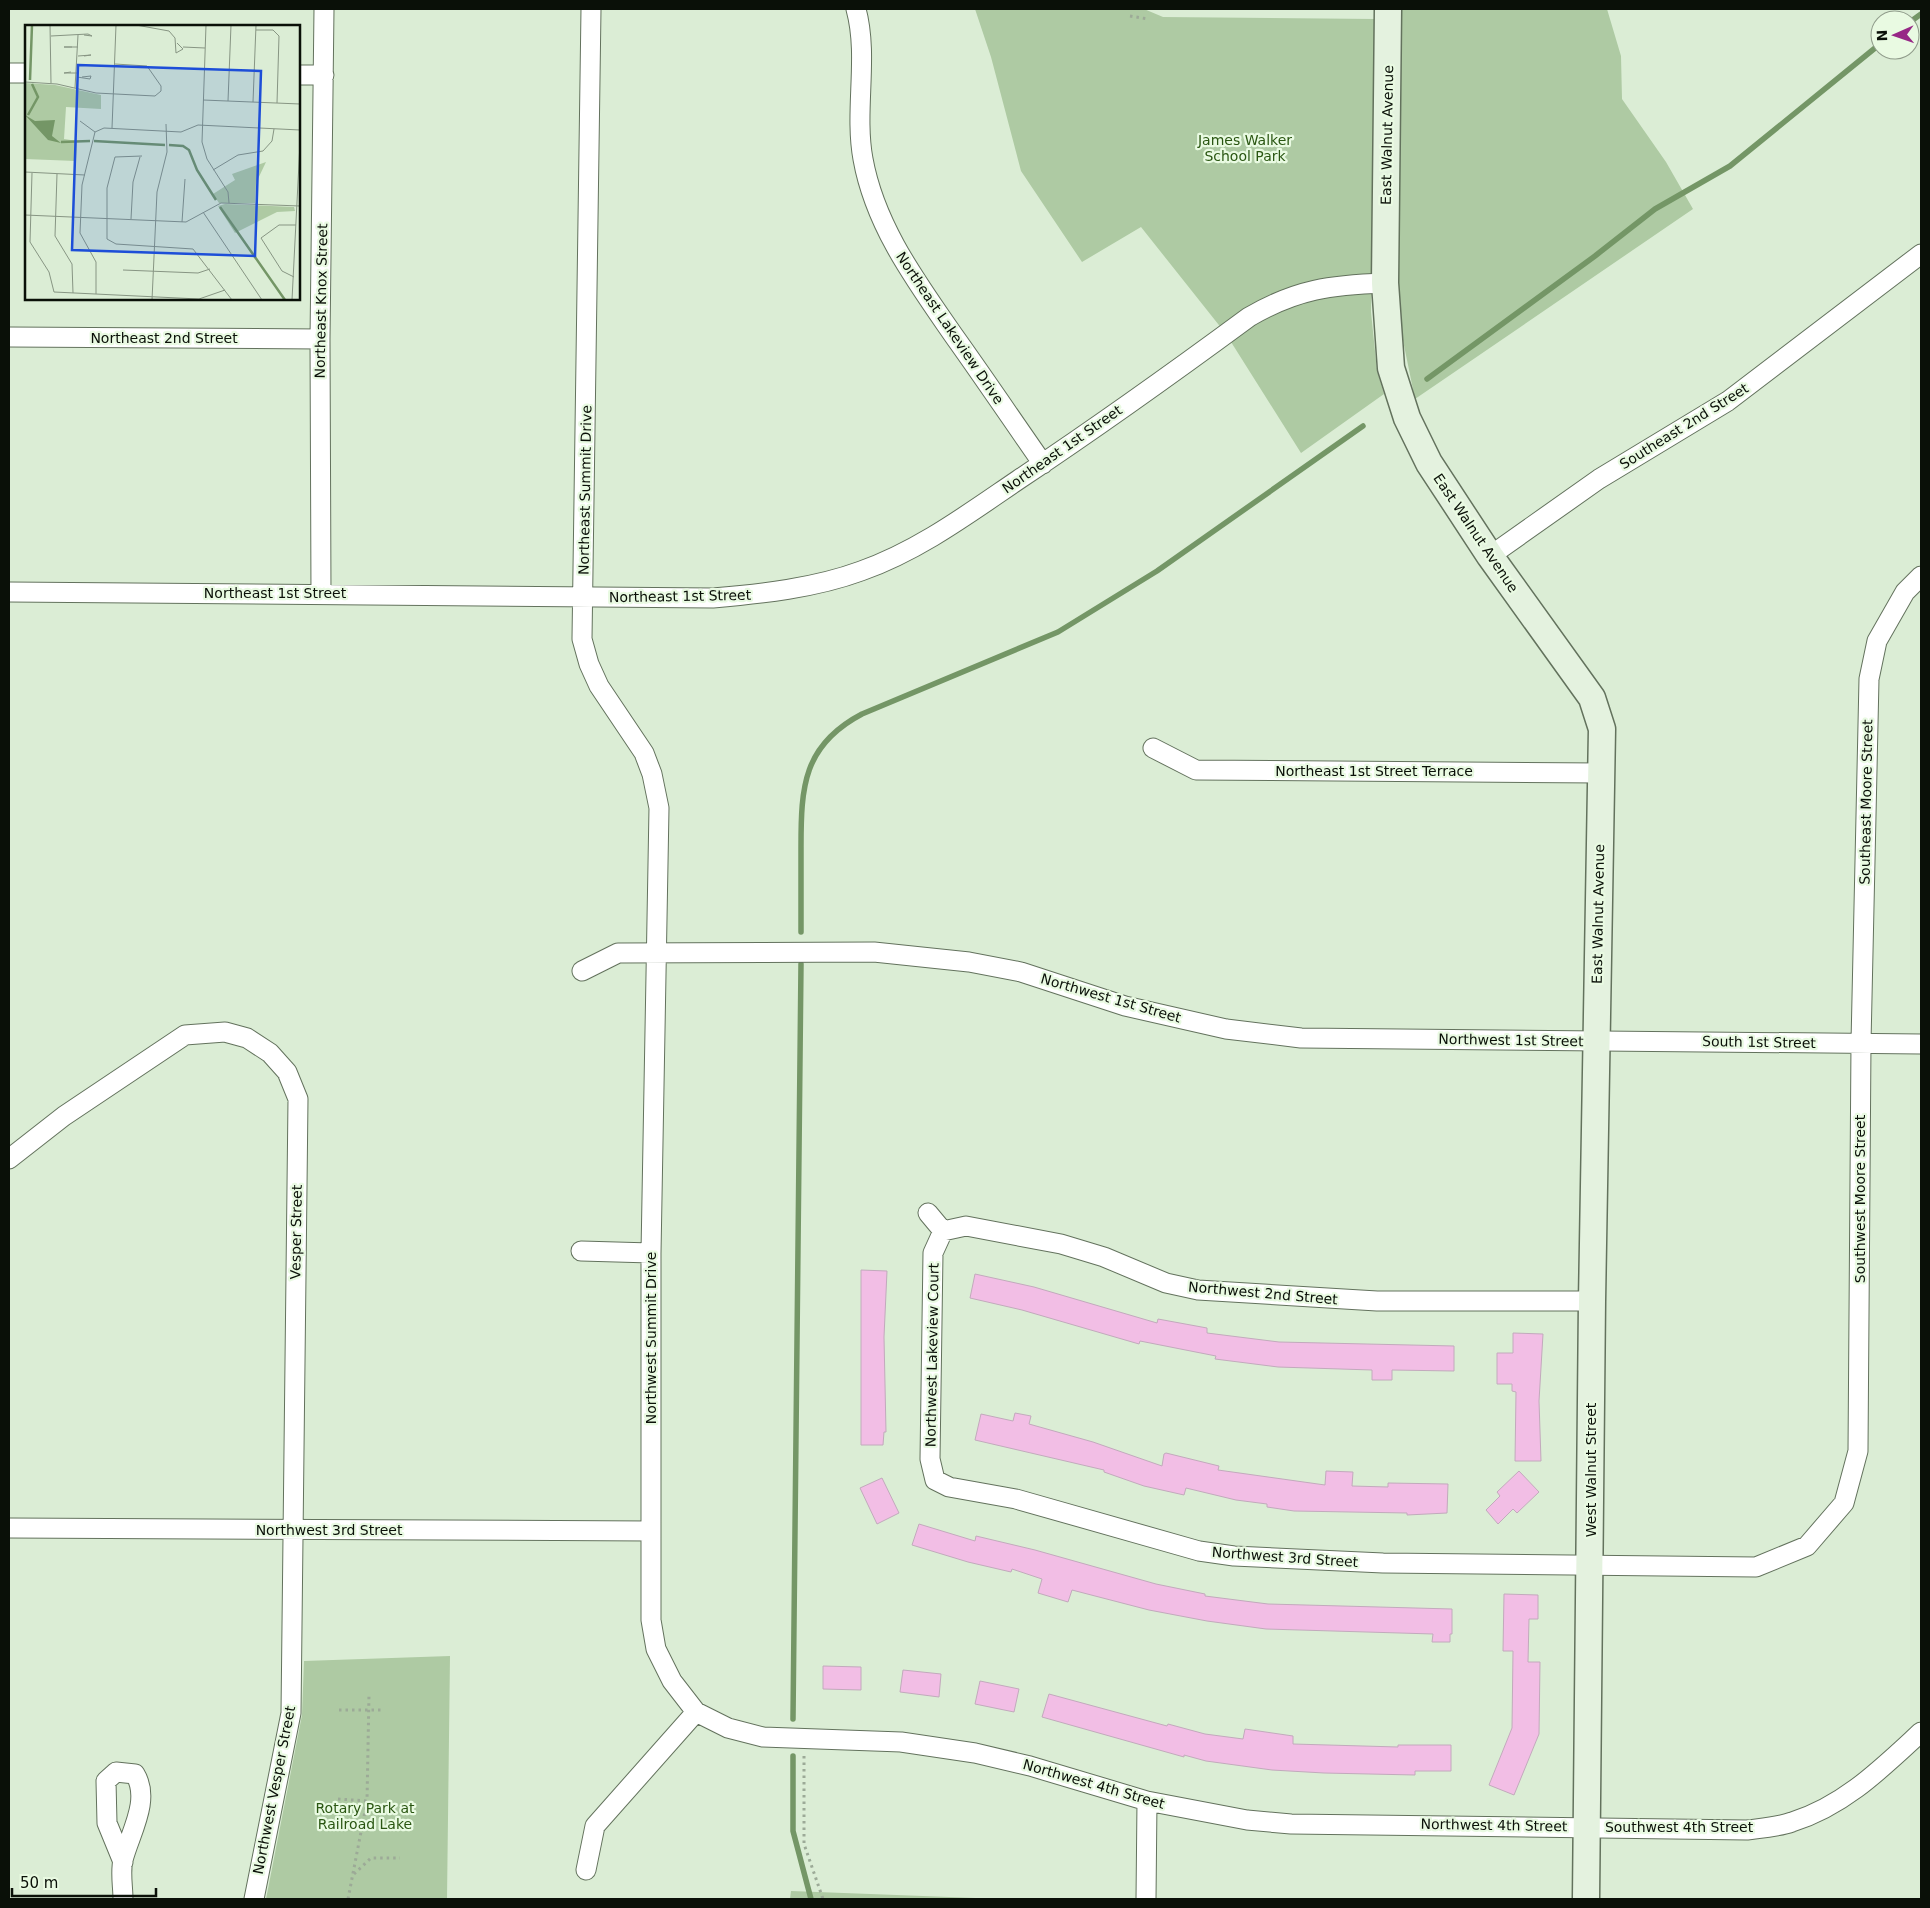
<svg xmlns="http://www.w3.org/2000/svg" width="1930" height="1908" font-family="'DejaVu Sans',sans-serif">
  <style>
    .green { fill: #aecaa3 }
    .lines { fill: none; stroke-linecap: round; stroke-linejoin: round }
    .stream { stroke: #749666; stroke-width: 5.5 }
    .building { fill: #f2bee5; stroke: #c2aabc }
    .street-casing { stroke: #63725d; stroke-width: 21 }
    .secondary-casing { stroke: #63725d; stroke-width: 29 }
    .path { stroke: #9caa97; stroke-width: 3; stroke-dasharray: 2.5 4; stroke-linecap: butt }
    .street { stroke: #fff; stroke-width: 19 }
    .secondary { stroke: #e4f2df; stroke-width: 26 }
    .labels { text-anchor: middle; stroke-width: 4.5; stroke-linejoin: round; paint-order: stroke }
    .street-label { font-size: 14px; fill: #0a1008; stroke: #e9fae2 }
    .park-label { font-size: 14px; fill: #2a5612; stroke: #e9fae2 }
    .inset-river { fill: none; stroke: #749666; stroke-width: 2.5 }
    .inset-road { fill: none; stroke: #879583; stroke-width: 1 }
    .view { fill: #1d4ed8; fill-opacity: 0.15; stroke: #1d4ed8; stroke-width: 2.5 }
    .inset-edge { fill: none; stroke: #0a1008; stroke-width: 2.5 }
  </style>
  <rect width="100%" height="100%" fill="#dbedd5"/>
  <path class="green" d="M975,9H1144L1163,17L1375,19L1371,312L1377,371L1384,394L1301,453L1226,334L1141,227L1082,262L1021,171L991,57Z
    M1398,9H1607L1621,56L1622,99L1666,162L1693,209L1415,399L1400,326L1395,190Z
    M450,1656L447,1899H266L302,1715L304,1661Z
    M791,1891L1002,1899H790Z"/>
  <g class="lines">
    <path class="stream" d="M1910,22L1921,14
      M1427,379L1595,256L1655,209L1730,166L1880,44
      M801,932C801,903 801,875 801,847C801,787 803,745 862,714L1058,632L1157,571L1363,426
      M793,1719L801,964
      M793,1756V1831L811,1899"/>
  </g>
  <path class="building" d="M861,1270L887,1271L884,1337L886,1432H884L883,1445H861Z
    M975,1274L1034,1287L1157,1323L1158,1319L1207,1328V1333L1279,1342L1454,1346V1371L1392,1370V1380H1372V1370L1278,1367L1215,1359L1216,1356L1140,1341L1139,1344L1022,1310L970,1298Z
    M1513,1333L1543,1334L1539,1401L1541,1461H1515L1516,1392L1512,1391V1384H1497V1353H1513Z
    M1015,1413L1031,1416L1029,1424L1093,1442L1162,1466L1164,1454L1166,1453L1219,1466L1218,1470L1325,1485L1326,1471L1353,1472L1352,1486L1388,1487V1483L1448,1484L1447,1513L1407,1515V1513L1294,1511L1267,1507V1504L1236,1500L1186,1488L1184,1495L1144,1486L1104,1472V1470L975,1440L981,1414L1013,1421Z
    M1519,1471L1539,1492L1517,1513L1513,1509L1498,1524L1486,1510L1500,1496L1497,1492Z
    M882,1478L899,1513L877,1524L860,1488Z
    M919,1524L975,1541L976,1536L1035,1550L1156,1584L1205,1594V1596L1268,1604L1452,1609V1634H1450V1642H1432L1433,1634L1266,1629L1207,1621L1149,1610L1072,1590L1068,1602L1038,1593L1042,1579L1012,1569L1011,1572L968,1562L912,1545Z
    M1504,1594L1538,1595V1619H1529L1528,1662H1540L1539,1734L1514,1795L1489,1785L1512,1728L1513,1651H1503Z
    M823,1666L861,1667V1690L823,1689Z
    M903,1670L941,1674L939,1697L900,1692Z
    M980,1681L1019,1689L1014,1712L975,1704Z
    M1049,1694L1167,1726L1168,1724L1205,1734L1243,1739L1245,1729L1293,1736V1744L1398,1747V1745H1451V1771H1415V1775L1324,1773L1272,1770L1206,1761L1184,1755V1757L1042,1717Z"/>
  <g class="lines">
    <g class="street-casing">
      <path id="street" d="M591,9L582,639L589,664L599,686L644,753L652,774L659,808L651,1253V1620L656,1649L672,1681L696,1712L728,1728L763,1737L901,1742L975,1753L1030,1766L1147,1801L1247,1820L1291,1824L1747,1830C1762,1828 1778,1827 1792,1822C1844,1806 1882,1768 1921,1732
        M856,9C869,57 854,110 863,159C875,226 916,281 954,336C984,378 1013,421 1043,464
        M9,73H26
        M299,75H324
        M9,337L320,339
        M1490,556L1599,479L1728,401L1921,254
        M9,592L713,598C761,594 815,588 861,571C918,551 968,514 1018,480C1096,428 1173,373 1249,317C1297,289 1331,285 1385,283
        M321,594L320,339L324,9
        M1153,748L1196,770L1600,773
        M582,971L618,953L874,952L969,962L1021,972L1125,1006L1226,1029L1301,1038L1921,1044
        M9,1159L64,1116L185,1035L225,1032L247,1038L270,1053L287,1072L298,1099L291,1713L254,1899
        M928,1213L943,1231L933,1253L930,1459L935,1480L949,1487L1016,1499L1199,1551L1234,1556L1383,1563L1756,1567L1807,1546L1844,1503L1858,1451L1861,1043L1869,679L1877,641L1905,592L1921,576
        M943,1231L966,1226L1061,1244L1104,1257L1166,1283L1198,1290L1377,1301H1592
        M581,1251L651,1253
        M9,1528L650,1531
        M123,1862L107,1823L106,1781L116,1772L135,1774C151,1800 130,1833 123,1860C120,1872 123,1887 123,1899
        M586,1870L595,1826L696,1712
        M1146,1899L1147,1801"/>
    </g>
    <g class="secondary-casing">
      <path id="secondary" d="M1388,9L1385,283L1391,368L1407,418L1429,463L1490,556L1592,698L1602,729L1592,1301L1586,1899"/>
    </g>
    <path class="path" d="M1130,16L1148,19
      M339,1710H383
      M804,1756V1844L823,1899
      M338,1799L367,1801
      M354,1874L371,1858H400
      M348,1899L367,1801L369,1694"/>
    <use href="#street" class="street"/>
    <use href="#secondary" class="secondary"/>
  </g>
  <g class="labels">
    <g class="street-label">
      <text transform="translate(1387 135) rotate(-89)" y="5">East Walnut Avenue</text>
      <text transform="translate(321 301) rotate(-89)" y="5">Northeast Knox Street</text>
      <text transform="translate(950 328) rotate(56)" y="5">Northeast Lakeview Drive</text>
      <text x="164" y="343">Northeast 2nd Street</text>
      <text transform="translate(1684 426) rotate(-32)" y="5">Southeast 2nd Street</text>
      <text transform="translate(1062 449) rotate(-35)" y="5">Northeast 1st Street</text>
      <text transform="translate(585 490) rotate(-89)" y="5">Northeast Summit Drive</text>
      <text transform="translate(1476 533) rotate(56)" y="5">East Walnut Avenue</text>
      <text x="275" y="598">Northeast 1st Street</text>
      <text transform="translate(680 596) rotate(-1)" y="5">Northeast 1st Street</text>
      <text x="1374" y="776">Northeast 1st Street Terrace</text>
      <text transform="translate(1866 802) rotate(-89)" y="5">Southeast Moore Street</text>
      <text transform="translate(1598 914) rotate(-89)" y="5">East Walnut Avenue</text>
      <text transform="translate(1111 998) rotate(16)" y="5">Northwest 1st Street</text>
      <text transform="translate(1511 1040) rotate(1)" y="5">Northwest 1st Street</text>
      <text transform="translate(1759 1042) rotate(1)" y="5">South 1st Street</text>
      <text transform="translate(1860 1199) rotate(-90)" y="5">Southwest Moore Street</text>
      <text transform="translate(296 1232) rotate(-89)" y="5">Vesper Street</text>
      <text transform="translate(1263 1293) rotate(5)" y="5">Northwest 2nd Street</text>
      <text transform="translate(651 1338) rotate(-90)" y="5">Northwest Summit Drive</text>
      <text transform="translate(932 1355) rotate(-89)" y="5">Northwest Lakeview Court</text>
      <text transform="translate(1591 1470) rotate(-90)" y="5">West Walnut Street</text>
      <text x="329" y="1535">Northwest 3rd Street</text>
      <text transform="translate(1285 1557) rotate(4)" y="5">Northwest 3rd Street</text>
      <text transform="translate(1094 1784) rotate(16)" y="5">Northwest 4th Street</text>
      <text transform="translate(274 1790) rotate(-79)" y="5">Northwest Vesper Street</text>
      <text transform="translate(1494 1825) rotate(1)" y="5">Northwest 4th Street</text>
      <text x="1679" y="1832">Southwest 4th Street</text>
    </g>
    <g class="park-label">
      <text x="1245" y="145">James Walker<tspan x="1245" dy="16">School Park</tspan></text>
      <text x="365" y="1813">Rotary Park at<tspan x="365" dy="16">Railroad Lake</tspan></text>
    </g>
  </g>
  <g transform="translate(25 25)">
    <rect width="275" height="275" fill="#dbedd5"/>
    <path d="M0,58L30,60L76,70V84L41,82L39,114L52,116L51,136L0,134ZM241,137L231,158L230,178H194L188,169L210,155L207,149ZM200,179L269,182L270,186L252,187L210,208L193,181Z" fill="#aecaa3"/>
    <path d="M0,90L10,96L30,95L27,111L36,118L23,115Z" fill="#749666"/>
    <path class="inset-river" d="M5,55L7,0M3,90L13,72L7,59M69,116L140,120M36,117L65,116M144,120L158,121L164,125L172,145L191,175M195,182L260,275"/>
    <path class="inset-road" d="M25,0L26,58M111,0L144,6L150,13L151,28M181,0L177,117L182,134L203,167L204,178M231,5H248L254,11L252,78M26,11L63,9L67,11L59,10M47,22H39H53M158,22L180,23M151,28L158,24L152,18M53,31L66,30L59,31M46,47L39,48H52M52,52L65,54L66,51L57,52M0,57L32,59L71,68L130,71L136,66V61L122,41L90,39M50,63L53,10M178,75L275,79M203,76L206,0M228,77L231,0M55,96L70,107M87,103L91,0M70,107L79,103L156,107L173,100L275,105M70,107L57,160L55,208L71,237V269M117,131L90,132L82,163V214L91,219L168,224L207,275M188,145L213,130L238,126L247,116L249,104M0,147L60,150M7,148L5,217L24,247L29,267L174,274L200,265M32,149L30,211L47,239L48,268M178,187L237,275M0,190L161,197L196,178L275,181M106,194L108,157L115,132M157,197L160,154M236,213L257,246L269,252M236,213L254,200H271M98,245L173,248L185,244M127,275L132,167L142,127L141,99M267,275L275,118"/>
    <path class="view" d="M53,40L236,46L230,231L47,225Z"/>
    <rect width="275" height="275" class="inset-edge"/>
  </g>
  <rect width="1930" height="1908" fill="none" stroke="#0a1008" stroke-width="20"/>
  <g transform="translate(1895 35) rotate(268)"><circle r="24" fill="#e9fae2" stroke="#909c8b"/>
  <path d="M0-4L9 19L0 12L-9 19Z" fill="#972786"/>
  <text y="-8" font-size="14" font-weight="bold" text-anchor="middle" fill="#0a1008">N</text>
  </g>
  <path d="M12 1888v8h144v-8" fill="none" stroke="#0a1008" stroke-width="2.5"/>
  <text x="20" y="1888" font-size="15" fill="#0a1008" stroke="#e9fae2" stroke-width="4" paint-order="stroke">50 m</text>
</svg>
